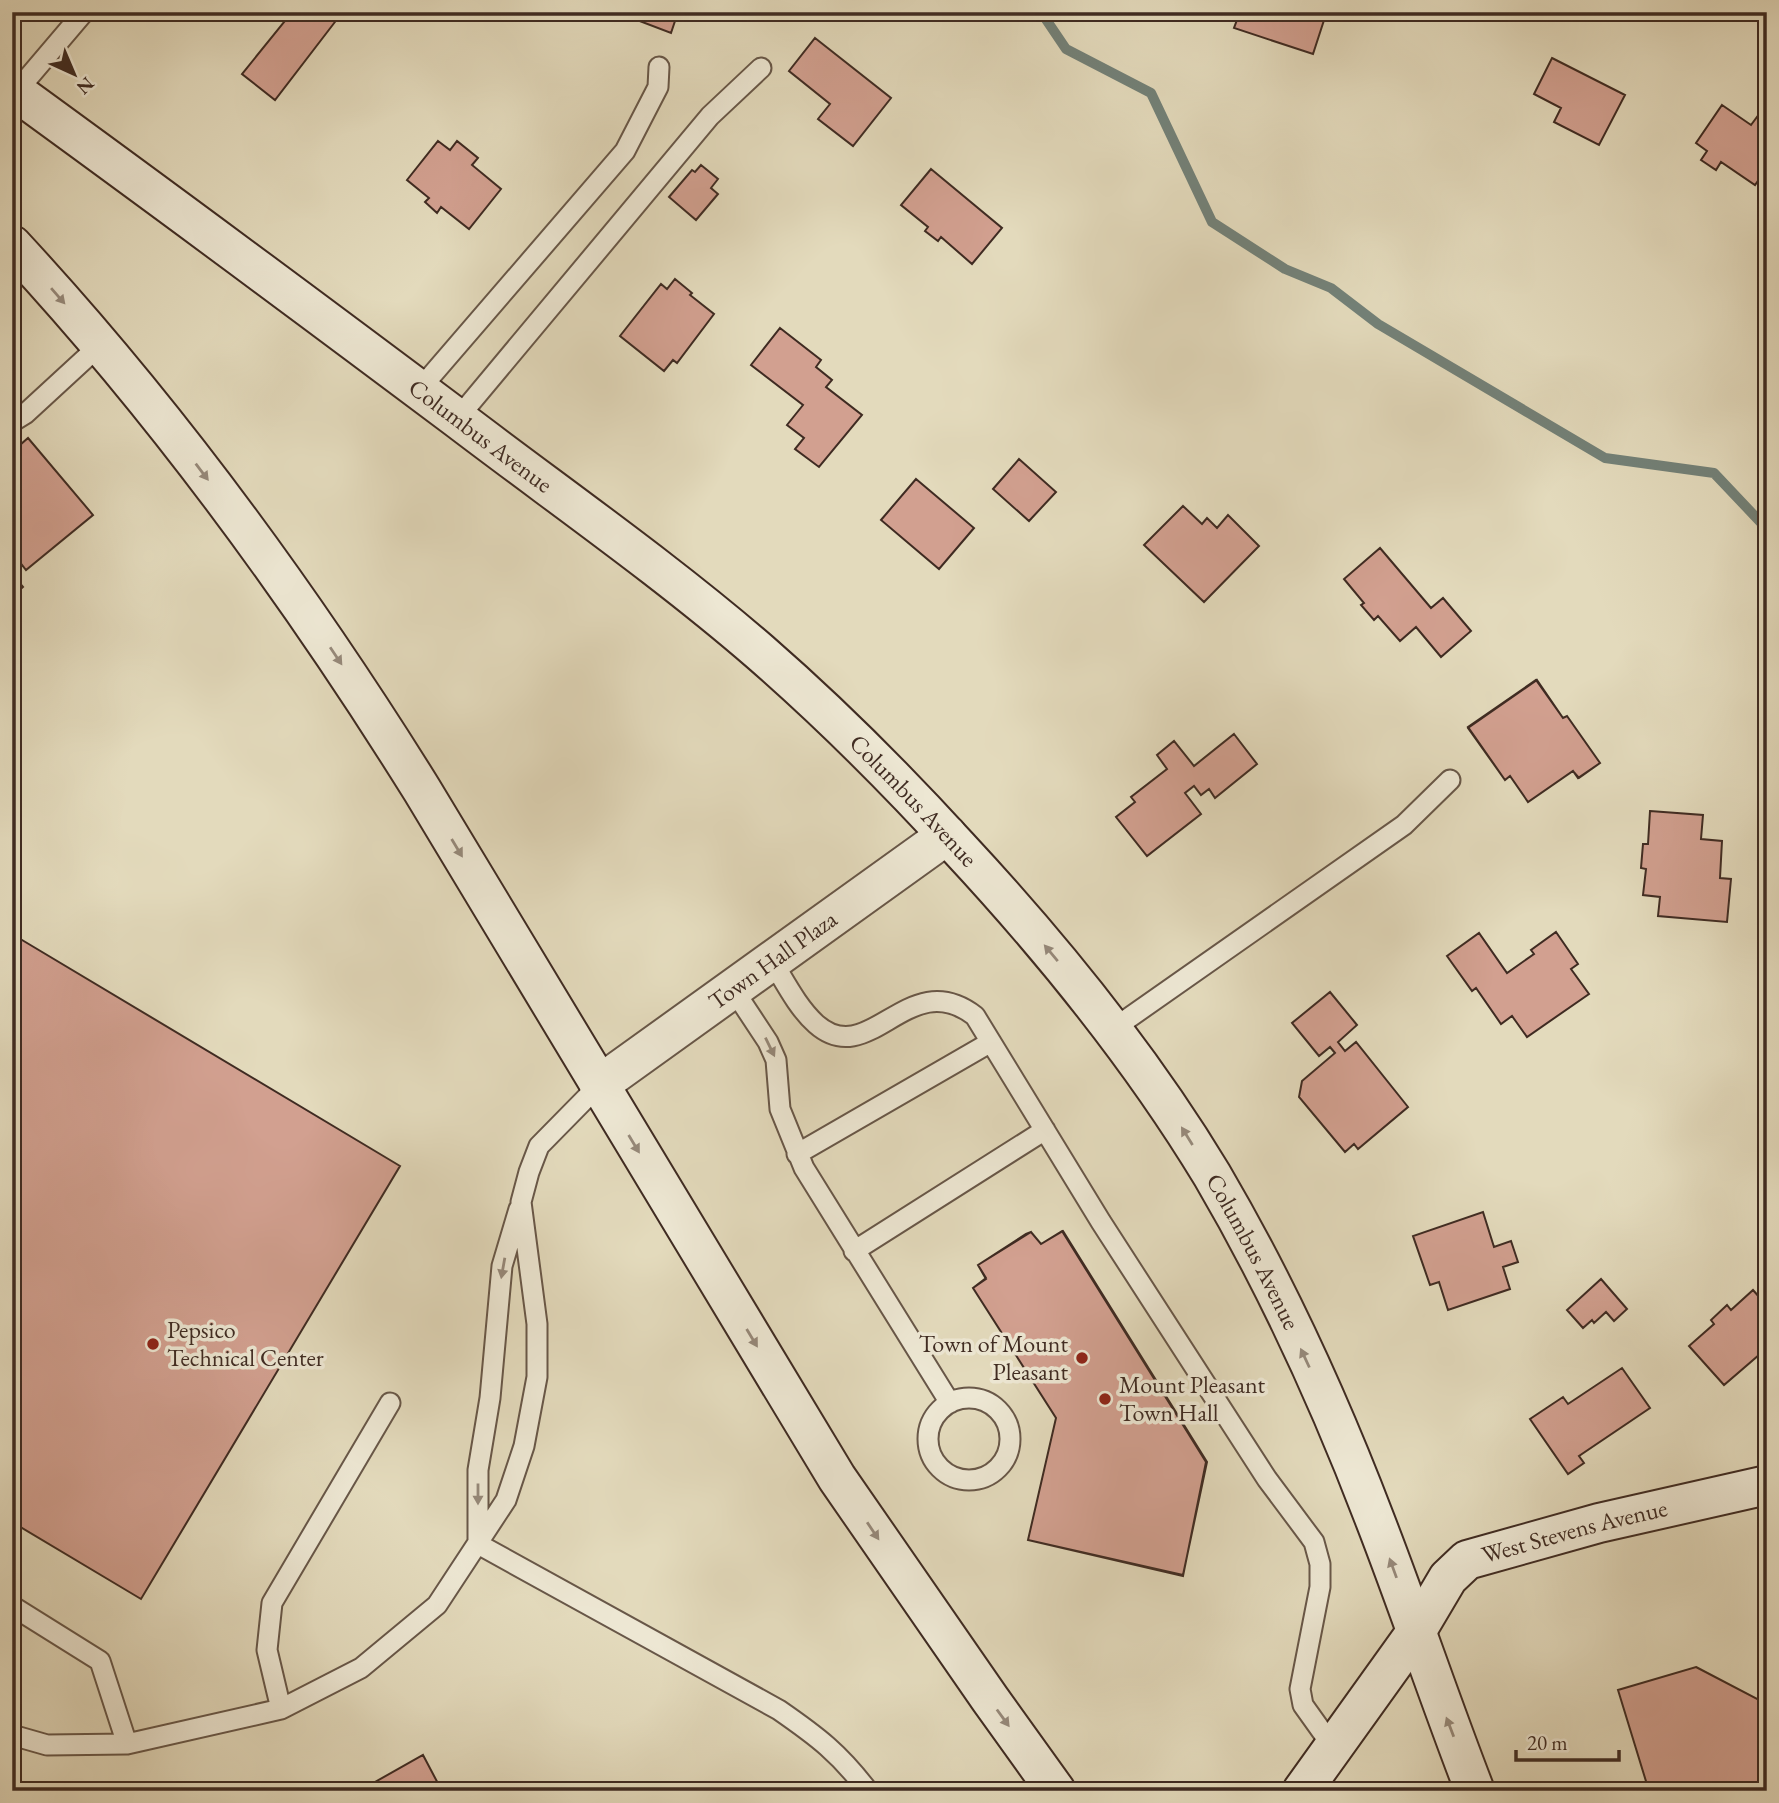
<svg xmlns="http://www.w3.org/2000/svg" width="1779" height="1803" font-family="'EB Garamond',serif">
  <style>
    .lines { fill: none; stroke-linecap: round; stroke-linejoin: round }
    .stream { stroke: #738178; stroke-width: 10 }
    .building { fill: #d2a090; stroke: #3f2b22; stroke-width: 2 }
    .lane-casing { stroke: #685748; stroke-width: 23 }
    .street-casing { stroke: #685748; stroke-width: 42 }
    .secondary-casing { stroke: #3f2b22; stroke-width: 42 }
    .lane { stroke: #ede7d3; stroke-width: 19 }
    .street { stroke: #ede7d3; stroke-width: 38 }
    .secondary { stroke: #ede7d3; stroke-width: 38 }
    .oneway { fill: #96897a }
    .poi-dot { fill: #8f2418; stroke: #ede7d3; stroke-width: 2.5 }
    .labels { text-anchor: middle; stroke-width: 7; stroke-linejoin: round; paint-order: stroke }
    .street-label { font-size: 24px; fill: #3f2b22; stroke: #ede7d3 }
    .poi-label { font-size: 24px; fill: #3f2b22; stroke: #ede7d3; text-anchor: start }
  </style>
  <rect width="100%" height="100%" fill="#e3dabc"/>
  <filter id="stains"><feTurbulence type="fractalNoise" baseFrequency=".00286" numOctaves="4"/><feColorMatrix values="0 0 0 0 .2 0 0 0 0 .09 0 0 0 0 .02 0 0 0 .5 -.17"/></filter>
  <radialGradient id="worn" r=".72"><stop offset=".6" stop-color="#630" stop-opacity="0"/><stop offset="1" stop-color="#630" stop-opacity=".3"/></radialGradient>
  <g class="lines">
    <path class="stream" d="M1041,12L1066,49L1151,93L1212,222L1285,269L1331,288L1378,324L1605,458L1714,473L1767,529"/>
  </g>
  <path class="building" d="M284,12H331L338,18L275,100L242,74L289,16Z
    M616,12H678L671,33Z
    M1240,12H1322L1326,14L1313,54L1234,28Z
    M815,38L891,98L853,146L818,119L830,104L789,71Z
    M1552,58L1625,95L1599,145L1554,122L1561,108L1534,94Z
    M1722,105L1751,125L1760,113L1767,118V168L1755,185L1721,162L1716,170L1701,160L1707,151L1696,143Z
    M438,141L450,150L457,141L478,158L472,165L501,189L469,229L441,207L437,213L425,202L429,198L407,180Z
    M701,165L718,179L711,188L718,194L696,220L669,197L692,170L695,172Z
    M931,169L1002,228L972,264L941,237L938,241L925,231L928,227L901,205Z
    M675,279L692,293L690,295L714,314L677,363L673,360L664,371L620,336L661,284L667,289Z
    M780,328L821,360L816,367L832,380L826,387L862,415L819,467L795,449L804,438L787,425L803,405L751,365Z
    M28,438L93,515L26,570L22,565L12,573V452Z
    M1019,459L1056,492L1029,521L993,489Z
    M916,479L974,528L939,569L881,520Z
    M1183,506L1202,524L1207,518L1217,528L1228,515L1259,546L1204,602L1144,545Z
    M1380,548L1431,608L1443,598L1471,631L1441,657L1416,627L1400,641L1378,616L1374,620L1361,605L1364,603L1344,579Z
    M12,574L23,587L12,597Z
    M1536,680L1563,718L1567,716L1600,763L1578,778L1573,771L1528,802L1510,776L1505,780L1468,727Z
    M1537,680L1563,718L1567,716L1600,763L1579,778L1573,771L1528,802L1510,776L1505,780L1468,728Z
    M1234,734L1257,764L1215,798L1209,789L1201,795L1194,786L1185,793L1201,814L1147,856L1116,817L1135,802L1131,797L1167,769L1157,755L1174,741L1194,766Z
    M1650,811L1703,815L1701,839L1722,841L1720,878L1731,879L1727,922L1658,916L1660,897L1643,895L1646,869L1641,868L1643,844H1648Z
    M1556,932L1578,964L1571,969L1589,994L1527,1037L1512,1016L1501,1024L1476,988L1472,991L1447,956L1479,933L1507,973L1534,954L1531,950Z
    M12,934L400,1166L141,1599L12,1522Z
    M1330,992L1357,1025L1338,1042L1345,1051L1356,1042L1408,1107L1358,1149L1354,1144L1345,1152L1299,1097L1302,1081L1335,1053L1330,1047L1319,1056L1292,1023Z
    M1483,1212L1494,1247L1511,1241L1518,1262L1503,1267L1510,1289L1448,1310L1439,1282L1430,1285L1413,1236Z
    M1062,1231L1206,1462L1183,1576L1028,1540L1056,1418L973,1288L986,1279L978,1265L1031,1232L1041,1244Z
    M1063,1231L1207,1462L1183,1575L1028,1540L1056,1418L973,1288L986,1278L978,1265L1026,1234L1031,1232L1041,1244Z
    M1601,1279L1627,1309L1614,1321L1606,1312L1594,1323L1592,1320L1583,1328L1567,1310Z
    M1753,1290L1767,1306V1348L1724,1385L1689,1346L1714,1324L1711,1320L1727,1305L1731,1310Z
    M1622,1368L1650,1408L1579,1456L1584,1463L1568,1474L1530,1419L1563,1397L1568,1404Z
    M1696,1667L1767,1704V1791H1649L1618,1690Z
    M423,1755L442,1791H359Z"/>
  <g class="lines">
    <g class="lane-casing">
      <path id="lane" d="M16,92L84,12
        M419,390L625,151L658,87L659,67
        M457,419L710,116L761,68
        M12,422L25,414L100,345
        M772,961C785,982 798,1008 816,1024C870,1072 908,964 975,1016L1101,1222L1267,1479L1314,1542L1320,1564V1587L1300,1689L1303,1705L1333,1747
        M733,989L768,1042L776,1060L780,1109L804,1168L950,1403
        M1113,1029L1404,825L1450,780
        M797,1154L991,1042
        M519,1209L502,1266L490,1398L478,1470V1544L779,1710C818,1737 839,1753 868,1791
        M854,1251L1045,1130
        M928 1439a41 41 0 1 1 82 0a41 41 0 1 1-82 0Z
        M12,1606L100,1661L127,1744
        M281,1709L267,1650L272,1603L390,1403
        M12,1735L47,1745L127,1744L281,1709L361,1668L437,1605L506,1500L524,1446L537,1377V1324L521,1202L529,1172L539,1146L599,1085"/>
    </g>
    <g class="street-casing">
      <g id="street">
        <path id="s1" d="M599,1085L947,835"/>
      </g>
    </g>
    <g class="secondary-casing">
      <g id="secondary">
        <path id="s2" d="M12,89C162,198 310,308 458,419C559,496 664,569 760,652C830,713 895,778 958,847C1052,948 1140,1056 1212,1175C1276,1284 1330,1402 1375,1520C1410,1610 1440,1701 1475,1791"/>
        <path d="M12,245C167,412 301,596 422,790L837,1478L990,1699L1056,1791"/>
        <path id="s3" d="M1302,1791L1416,1632L1448,1578L1467,1560L1599,1523L1767,1485"/>
      </g>
    </g>
    <use href="#lane" class="lane"/>
    <use href="#street" class="street"/>
    <use href="#secondary" class="secondary"/>
  </g>
  <defs><path id="oneway-solid" d="M-6-.8H1V-3.2L6.5 0L1 3.2V.8H-6Z" transform="scale(1.75)"/></defs>
  <g class="oneway">
    <use href="#oneway-solid" transform="translate(58 296) rotate(49)"/>
    <use href="#oneway-solid" transform="translate(202 472) rotate(53)"/>
    <use href="#oneway-solid" transform="translate(336 656) rotate(56)"/>
    <use href="#oneway-solid" transform="translate(457 848) rotate(59)"/>
    <use href="#oneway-solid" transform="translate(1051 953) rotate(-130)"/>
    <use href="#oneway-solid" transform="translate(770 1047) rotate(64)"/>
    <use href="#oneway-solid" transform="translate(1187 1136) rotate(-122)"/>
    <use href="#oneway-solid" transform="translate(634 1144) rotate(59)"/>
    <use href="#oneway-solid" transform="translate(503 1268) rotate(100)"/>
    <use href="#oneway-solid" transform="translate(752 1338) rotate(59)"/>
    <use href="#oneway-solid" transform="translate(1305 1358) rotate(-115)"/>
    <use href="#oneway-solid" transform="translate(478 1494) rotate(90)"/>
    <use href="#oneway-solid" transform="translate(873 1531) rotate(56)"/>
    <use href="#oneway-solid" transform="translate(1393 1568) rotate(-110)"/>
    <use href="#oneway-solid" transform="translate(1003 1718) rotate(54)"/>
    <use href="#oneway-solid" transform="translate(1450 1727) rotate(-111)"/>
  </g>
  <g class="poi-dot">
    <circle cx="153" cy="1344" r="7"/>
    <circle cx="1082" cy="1358" r="7"/>
    <circle cx="1105" cy="1399" r="7"/>
  </g>
  <g class="labels">
    <g class="street-label">
      <text dy="8" stroke="none"><textPath href="#s2" startOffset="583">Columbus Avenue</textPath></text>
      <text dy="8" stroke="none"><textPath href="#s2" startOffset="1150">Columbus Avenue</textPath></text>
      <text dy="8" stroke="none"><textPath href="#s1" startOffset="214">Town Hall Plaza</textPath></text>
      <text dy="8" stroke="none"><textPath href="#s2" startOffset="1717">Columbus Avenue</textPath></text>
      <text dy="8" stroke="none"><textPath href="#s3" startOffset="396">West Stevens Avenue</textPath></text>
    </g>
    <g class="poi-label">
      <text x="167" y="1338">Pepsico<tspan x="167" dy="28">Technical Center</tspan></text>
      <text x="1068" y="1352" text-anchor="end">Town of Mount<tspan x="1068" dy="28">Pleasant</tspan></text>
      <text x="1119" y="1393">Mount Pleasant<tspan x="1119" dy="28">Town Hall</tspan></text>
    </g>
  </g>
  <rect width="1779" height="1803" fill="none" stroke="#e3dabc" stroke-width="42"/>
  <rect x="14" y="14" width="1751" height="1775" fill="none" stroke="#3f2b22" stroke-width="3.5"/>
  <rect x="21" y="21" width="1737" height="1761" fill="none" stroke="#3f2b22" stroke-width="2"/>
  <g transform="translate(74 74) rotate(136)" stroke="#ede7d3" stroke-width="5" paint-order="stroke">
  <path d="M0-5L12 26L0 18L-12 26Z" fill="#3f2b22"/>
  <text y="-10" font-size="19" font-weight="bold" text-anchor="middle" fill="#3f2b22">N</text>
  </g>
  <path d="M1516 1750v10h103v-10" fill="none" stroke="#3f2b22" stroke-width="3.5"/>
  <text x="1527" y="1750" font-size="21" fill="#3f2b22" stroke="#ede7d3" stroke-width="5" paint-order="stroke">20 m</text>
  <rect width="100%" height="100%" filter="url(#stains)"/>
  <rect width="100%" height="100%" fill="url(#worn)"/>
</svg>
